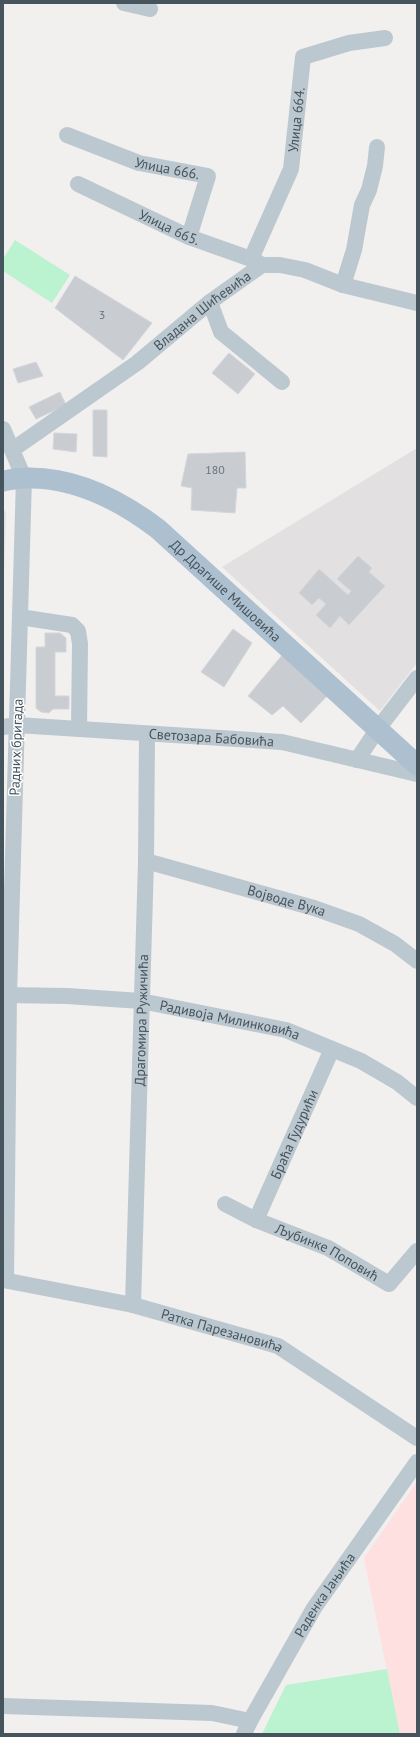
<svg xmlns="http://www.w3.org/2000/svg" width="420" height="1737" font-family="'PT Sans',sans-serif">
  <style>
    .education { fill: #e3e0e1 }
    .medical { fill: #fde0df }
    .green { fill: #bbf2cf }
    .building { fill: #c9cdd2; stroke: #d3d6db }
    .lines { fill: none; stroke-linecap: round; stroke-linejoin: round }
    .minor { stroke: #bcc8cf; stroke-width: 16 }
    .major { stroke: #adc0d0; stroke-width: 21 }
    .labels { text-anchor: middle; stroke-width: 3; stroke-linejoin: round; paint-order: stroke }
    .number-label { font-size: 12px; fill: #67727b }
    .street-label { font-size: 14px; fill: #46545e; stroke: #fff }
  </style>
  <rect width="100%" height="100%" fill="#f2efef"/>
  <path class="education" d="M417,448V663L380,711L222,567Z
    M3,507L6,513L3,603Z"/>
  <path class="medical" d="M417,1482V1734H400L364,1558Z"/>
  <path class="green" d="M15,240L70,275L52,303L3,271V259Z
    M387,1669L400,1734H262L286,1685Z"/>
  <path class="building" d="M75,276L152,323L123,360L55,308Z
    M229,353L255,374L238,394L212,373Z
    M36,362L43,376L18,383L13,369Z
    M60,392L66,405L36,419L29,407Z
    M93,410H107V457L93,456Z
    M54,433L77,434L76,452L53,449Z
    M245,452L246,488H237L235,513L191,510L192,488L181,486L188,454Z
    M358,556L372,568L369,572L385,586L349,625L340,616L330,628L316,615L326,604L319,598L312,605L299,593L319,569L348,595L351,591L337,579Z
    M233,629L252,643L224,687L201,672Z
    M45,633H60L66,638V652H55V696H69V709H53L49,713L41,712L36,708V647H45Z
    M283,654L328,695L301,723L283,706L272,715L248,696Z"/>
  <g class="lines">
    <g class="minor">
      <path d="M124,3L150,9"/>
      <path id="s1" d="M67,135L139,163L208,176L189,237"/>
      <path id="s2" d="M78,184L189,237L251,259L259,263"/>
      <path id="s3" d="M251,259L291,169L303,57L349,43L385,38"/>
      <path d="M343,285L354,250L362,205L369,190L375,166L377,147"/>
      <path d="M210,302L221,332L282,382"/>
      <path d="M3,429L24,478L9,995L6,1280"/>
      <path id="s4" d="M12,450L137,363L210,302L262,265H280L305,270L343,285L417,303"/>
      <path d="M20,617L72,625L78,631L80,644L79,729"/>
      <path id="s5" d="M3,727L17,725L282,742L417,774"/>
      <path d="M357,760L377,730L417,678"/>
      <path id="s6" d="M146,861L314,908L359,924L395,944L417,961"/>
      <path id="s7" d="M3,995L67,996L141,1001L286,1030L361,1061L397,1082L417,1098"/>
      <path id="s8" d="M225,1204L256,1220L328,1248L389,1284L417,1251"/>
      <path id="s9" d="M256,1220L332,1049"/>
      <path id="s10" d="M3,1280L133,1305L278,1346L417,1438"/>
      <path id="s11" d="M133,1305L146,861L147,734"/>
      <path d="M3,1706L212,1713L250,1721"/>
      <path id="s12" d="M244,1734L250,1721L314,1608L417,1462"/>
    </g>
    <path class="major" id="s13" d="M3,481C10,480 17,478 24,478C74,476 120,500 158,529L417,765"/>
  </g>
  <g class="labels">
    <g class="number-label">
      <text x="102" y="319">3</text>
      <text x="215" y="474">180</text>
    </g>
    <g class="street-label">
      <text dy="5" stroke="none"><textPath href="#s3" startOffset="148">Улица 664.</textPath></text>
      <text dy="5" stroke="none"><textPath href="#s1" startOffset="106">Улица 666.</textPath></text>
      <text dy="5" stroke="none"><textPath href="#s2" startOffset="101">Улица 665.</textPath></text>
      <text dy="5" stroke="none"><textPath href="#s4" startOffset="236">Владана Шићевића</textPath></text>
      <text dy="5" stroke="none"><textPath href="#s13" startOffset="259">Др Драгише Мишовића</textPath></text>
      <text dy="5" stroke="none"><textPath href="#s5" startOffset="209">Светозара Бабовића</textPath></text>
      <text transform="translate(16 747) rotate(-88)" y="5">Радних бригада</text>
      <text dy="5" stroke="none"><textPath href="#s6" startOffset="146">Војводе Вука</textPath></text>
      <text dy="5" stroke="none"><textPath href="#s11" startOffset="285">Драгомира Ружичића</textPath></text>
      <text dy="5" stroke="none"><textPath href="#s7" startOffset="229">Радивоја Милинковића</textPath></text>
      <text dy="5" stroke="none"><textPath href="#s9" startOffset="94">Браћа Гудурићи</textPath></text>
      <text dy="5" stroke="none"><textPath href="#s8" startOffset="113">Љубинке Поповић</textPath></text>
      <text dy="5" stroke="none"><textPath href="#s10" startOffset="225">Ратка Парезановића</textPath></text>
      <text dy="5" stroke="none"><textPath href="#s12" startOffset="161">Раденка Јањића</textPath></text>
    </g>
  </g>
  <rect width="420" height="1737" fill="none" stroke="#46545e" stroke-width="8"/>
</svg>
